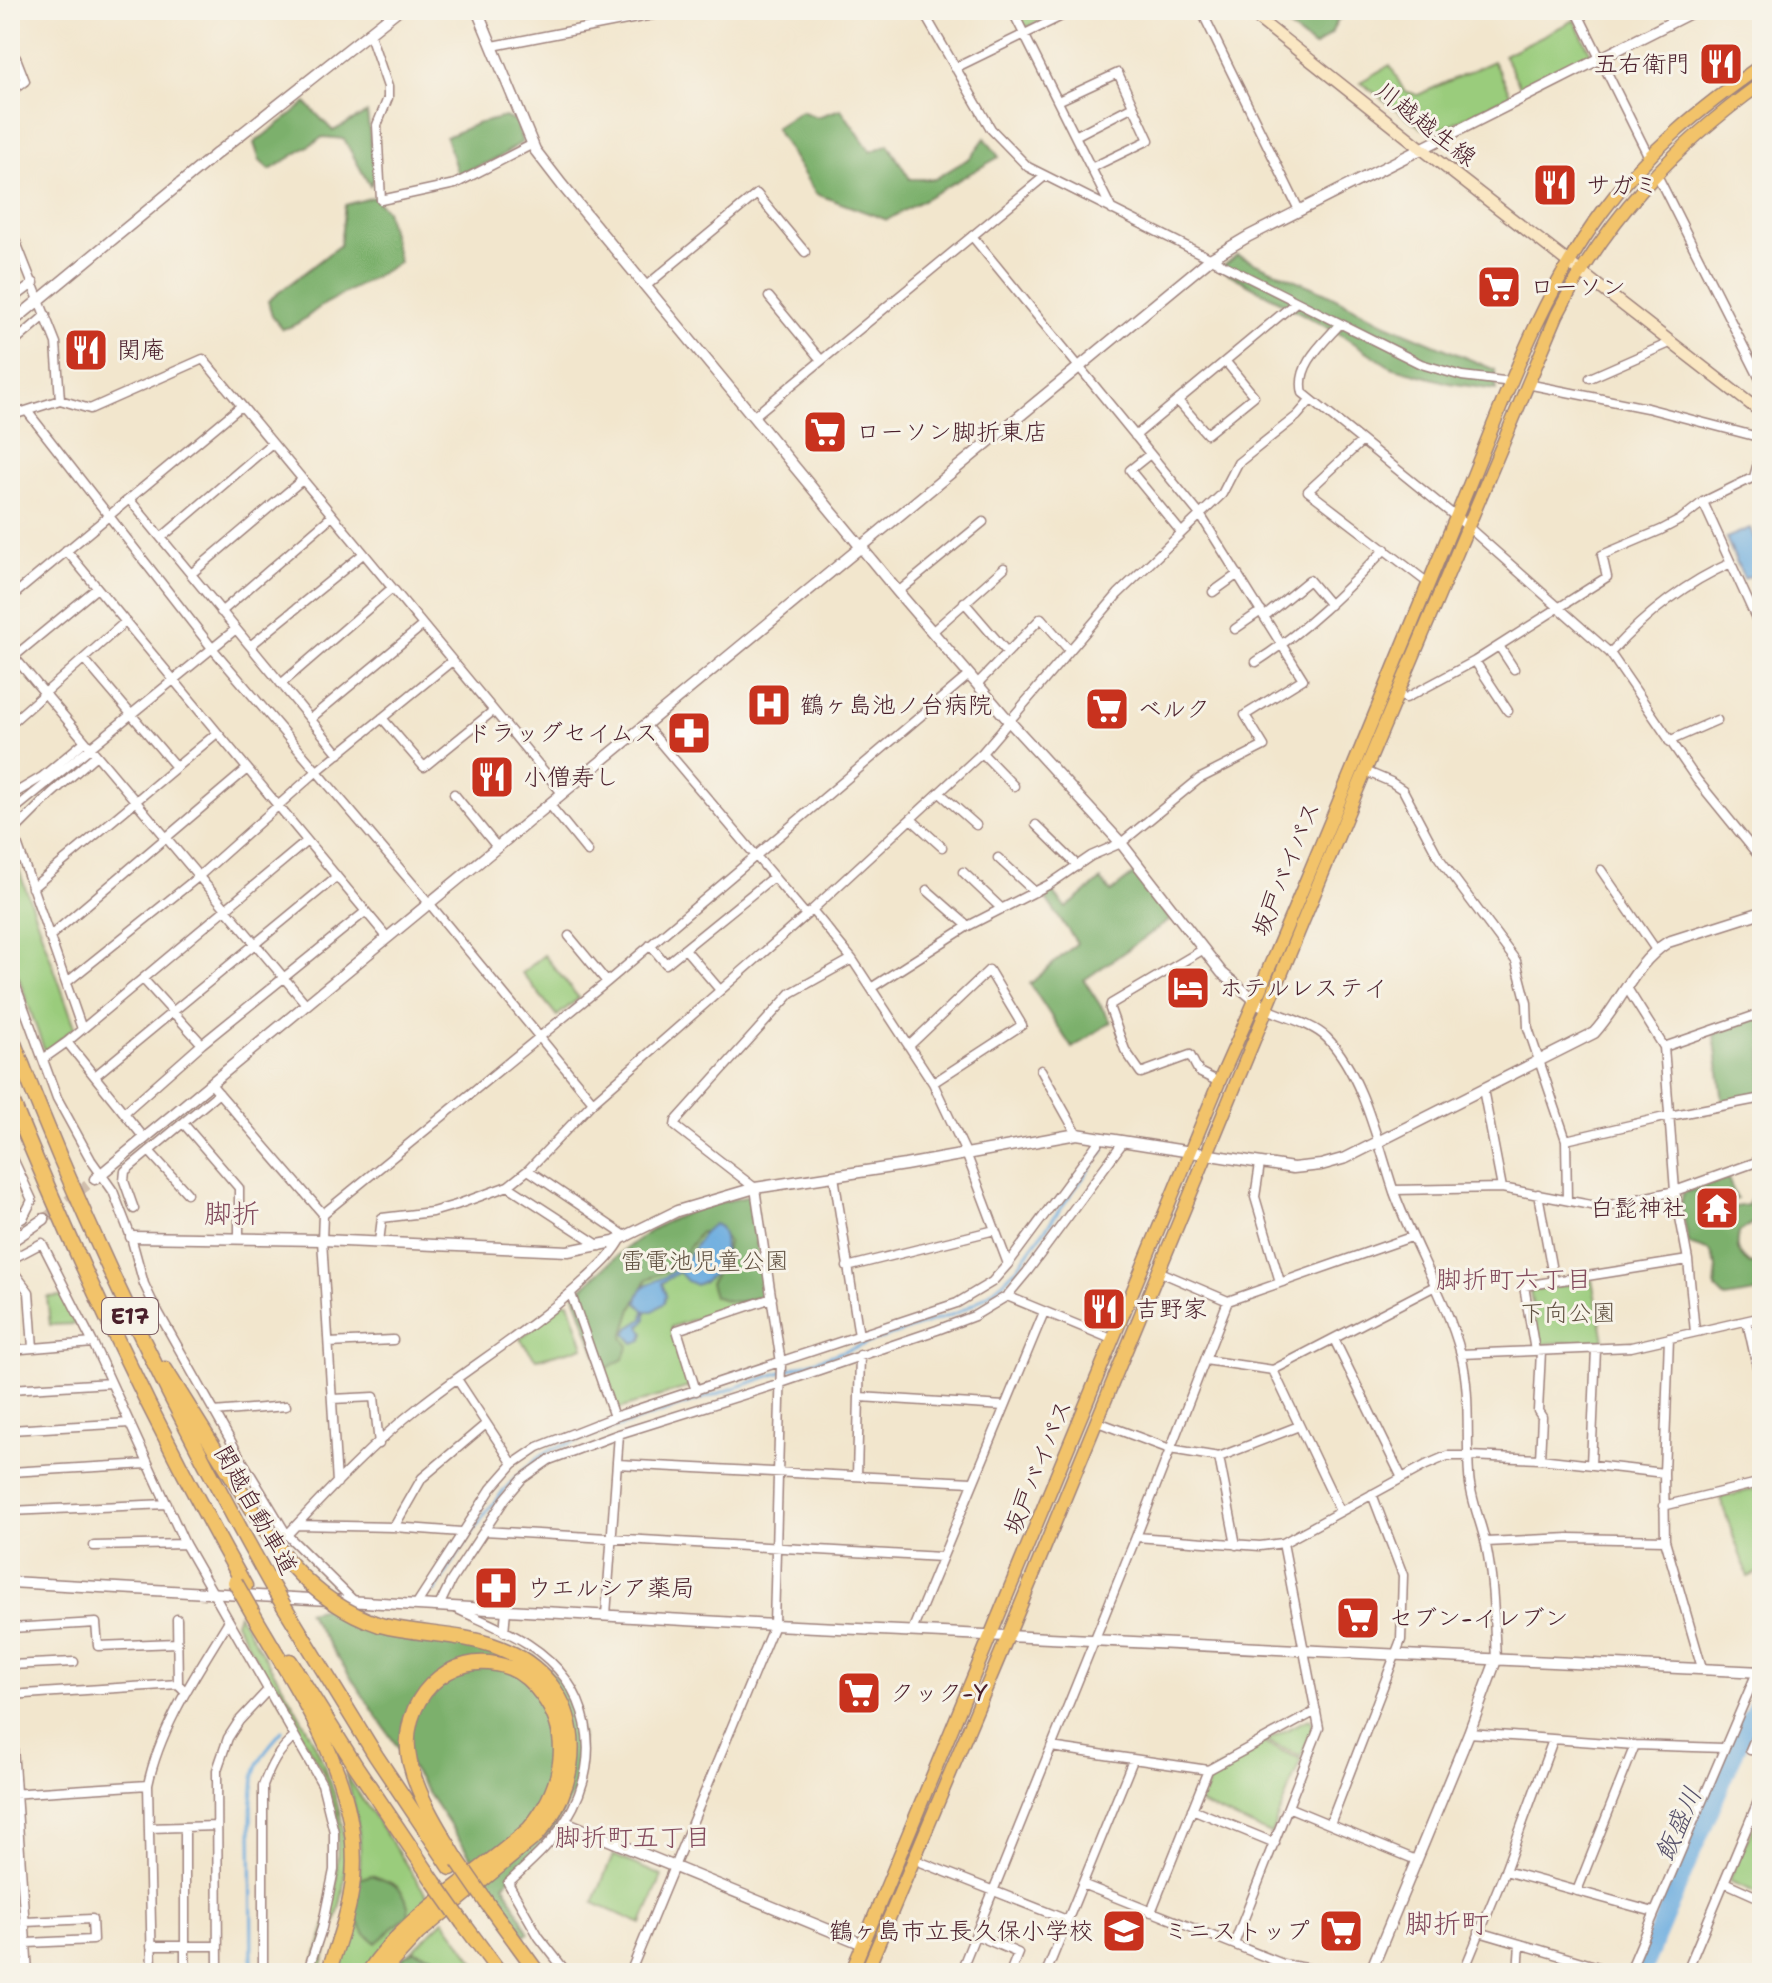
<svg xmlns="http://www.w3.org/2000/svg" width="1772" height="1983" font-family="'Shantell Sans','Klee One',sans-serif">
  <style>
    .green { fill: #9acc7c; stroke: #727654; stroke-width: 2 }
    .forest { fill: #7bb06c; stroke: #62684c; stroke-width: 2 }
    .water { fill: #6bacdf; stroke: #5a6685; stroke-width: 2 }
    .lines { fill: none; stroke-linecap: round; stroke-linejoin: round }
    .stream { stroke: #6bacdf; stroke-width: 3 }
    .river { stroke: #6bacdf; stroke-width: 18 }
    .tertiary-tunnel { stroke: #d0bead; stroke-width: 10; stroke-dasharray: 10 5; stroke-linecap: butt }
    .minor-casing { stroke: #9e827c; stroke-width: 11 }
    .tertiary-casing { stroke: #9e827c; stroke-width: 13 }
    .secondary-casing { stroke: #9e827c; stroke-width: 14 }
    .trunk-casing { stroke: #9e827c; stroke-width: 15 }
    .motorway-casing { stroke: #9e827c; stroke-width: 17 }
    .minor { stroke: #fff; stroke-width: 8 }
    .tertiary { stroke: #fff; stroke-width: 10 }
    .secondary { stroke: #fae7c3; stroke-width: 11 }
    .trunk { stroke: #f2c36a; stroke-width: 12 }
    .motorway { stroke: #f2c36a; stroke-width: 14 }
    .motorway-bridge-casing { stroke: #9e827c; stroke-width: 17; stroke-linecap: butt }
    .motorway-bridge { stroke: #f2c36a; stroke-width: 14 }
    .labels { text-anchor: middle; stroke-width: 6; stroke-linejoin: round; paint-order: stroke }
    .shield { fill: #f7f3e8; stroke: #7e5f64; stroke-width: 2 }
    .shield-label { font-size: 22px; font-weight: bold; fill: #4a1f2b }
    .poi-label { font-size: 24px; fill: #4a1f2b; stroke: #f7f3e8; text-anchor: start }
    .street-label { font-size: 24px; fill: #4a1f2b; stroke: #f7f3e8 }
    .park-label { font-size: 24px; fill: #625343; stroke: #f7f3e8 }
    .neighbourhood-label { font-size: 26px; fill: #834b5d; stroke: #f7f3e8 }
    .water-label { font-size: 26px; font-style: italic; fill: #56506a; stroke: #f7f3e8 }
    .quarter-label { font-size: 28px; fill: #834b5d; stroke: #f7f3e8 }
  </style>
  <rect width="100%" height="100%" fill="#f7f3e8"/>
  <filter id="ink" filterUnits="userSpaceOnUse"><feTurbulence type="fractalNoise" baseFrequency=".0125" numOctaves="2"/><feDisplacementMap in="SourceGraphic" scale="16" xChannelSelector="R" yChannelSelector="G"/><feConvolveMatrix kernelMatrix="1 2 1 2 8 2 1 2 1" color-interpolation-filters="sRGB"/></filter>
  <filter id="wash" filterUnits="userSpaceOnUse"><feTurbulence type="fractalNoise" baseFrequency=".006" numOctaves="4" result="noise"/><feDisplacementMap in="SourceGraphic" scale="32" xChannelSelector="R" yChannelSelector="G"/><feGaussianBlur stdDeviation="1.8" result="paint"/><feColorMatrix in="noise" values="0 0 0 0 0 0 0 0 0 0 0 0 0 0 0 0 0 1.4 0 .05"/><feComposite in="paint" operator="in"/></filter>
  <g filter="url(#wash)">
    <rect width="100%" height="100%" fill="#f2e6cd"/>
    <path class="green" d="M1016,10H1062L1025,28Z
      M1574,20L1592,55L1522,90L1504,55Z
      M1493,61L1511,95L1444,128L1429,130L1422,128L1360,82L1390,65L1404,91L1418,95Z
      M10,845L75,1027L45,1052L10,953Z
      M544,955L579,998L557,1016L522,973Z
      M750,1196L764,1295L671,1327L689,1387L616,1410L575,1294L633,1243Z
      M1592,1280L1604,1340L1539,1344L1530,1291Z
      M62,1296L77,1324L50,1325L47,1297Z
      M564,1302H569L584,1347L536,1359L520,1339Z
      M1762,1487V1571L1748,1577L1720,1498Z
      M238,1614C288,1698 358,1786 343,1890C339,1918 327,1945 320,1973H311L336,1893L338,1837L336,1813L322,1770L235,1622Z
      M1308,1719L1312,1721L1313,1728L1301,1756L1265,1741Z
      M1263,1743L1301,1759L1271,1834L1200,1804L1213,1772Z
      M345,1773L432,1903L362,1973H336C361,1899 371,1849 345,1773Z
      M1762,1806V1895L1729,1881Z
      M613,1855L662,1876L642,1924L593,1903Z
      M444,1920L483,1973H389Z"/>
    <path class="forest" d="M1267,10H1356L1337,20L1331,34L1314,47Z
      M306,103L333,131L367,113L375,176L370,186L344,139L323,137L270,170L260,161L254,143Z
      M841,109L871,152L888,144L910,179H935L971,157L985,138L999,157L887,220L816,194L775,128L801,111L817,117Z
      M505,117L516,122L522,142L498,158L458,175L446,137L476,124Z
      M373,197L386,210L399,262C375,278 350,289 325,304C309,313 301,326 282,329L272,316L268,301L340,245L345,205Z
      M1237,255L1326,293L1384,323L1495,370L1496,390L1449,383L1391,367L1343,336L1220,269Z
      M1137,872L1170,920L1084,980L1111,1022L1072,1048L1030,984L1077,943L1042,893L1051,890L1066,908L1101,880L1111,892Z
      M1762,1017V1095L1723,1102L1714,1034Z
      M1728,1179L1737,1199L1730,1202L1719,1197L1712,1213L1727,1221L1734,1218V1207L1748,1205L1754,1192L1762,1188V1217L1739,1232C1736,1247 1737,1254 1750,1264L1762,1262V1292L1725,1298L1715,1288L1717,1267L1710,1251L1689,1244L1681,1204L1683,1193Z
      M750,1196L764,1295C744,1302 733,1305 714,1296L710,1283L724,1262L728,1242L717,1229L699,1233C684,1257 675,1270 647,1279L632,1309L623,1337L629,1346L623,1359L602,1371L575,1294C607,1266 639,1232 679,1216C702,1206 726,1201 750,1196Z
      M328,1607L370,1628L420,1640L466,1645L534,1656L565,1685L581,1733L582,1757L576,1789L555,1827L504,1884L529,1933L525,1935L510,1915L307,1612Z
      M371,1875C394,1883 407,1887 409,1914L376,1943C350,1923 353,1909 359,1879Z
      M414,1951L458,1962L475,1973H389L404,1956Z"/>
    <path class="water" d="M1750,528L1762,556V572L1744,579L1726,538Z
      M714,1224L720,1227C732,1251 719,1276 696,1285L687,1281L679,1272L662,1283L666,1295L664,1303L653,1311H646V1320L640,1326L644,1333L642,1340L634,1343L626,1334L629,1328L643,1319L644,1310L637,1303C640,1278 657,1285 672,1272C678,1266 686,1260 690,1253C699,1242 701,1232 714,1224Z"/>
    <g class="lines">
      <path class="stream" d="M434,1592C469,1539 496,1485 550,1450L957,1313C981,1301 999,1288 1017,1268L1104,1149
        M252,1973L251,1811L254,1777L258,1764L270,1745L282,1731"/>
      <path class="river" d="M1641,1973L1747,1723L1762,1696"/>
    </g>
  </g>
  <g filter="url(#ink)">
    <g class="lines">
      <path class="tertiary-tunnel" d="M44,1219L95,1179"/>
      <g class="minor-casing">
        <path id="minor" d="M922,10L991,129L1028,167L1421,364L1462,376L1512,382
          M1012,10L1112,210
          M1201,10L1299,210
          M1576,10L1649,157
          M369,32L388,87V98L377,125L381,200L455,184L533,144
          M493,46L678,10
          M10,60L16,58L25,81L10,92
          M955,68L1074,10
          M1058,101L1118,73L1149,140L1091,168
          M1075,136L1133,106
          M1656,173L1762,383
          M10,227L56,343L60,400L90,409L203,359L562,793
          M646,286L757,194L805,252
          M769,297L821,360
          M10,301L34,283
          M1339,325C1322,344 1296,366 1303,393L1467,526L1610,653L1697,780L1762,860
          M10,346L46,315
          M1590,378L1672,342
          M1527,384L1647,408L1762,438
          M1178,401L1207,434L1254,396L1226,362
          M27,411L212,648L429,903L593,1102
          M10,416L60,400
          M753,417L1045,176
          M1135,436L1295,303
          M1361,442L1308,491L1428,583
          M1150,454L1130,470L1181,532
          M129,499L339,754
          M1703,502L1755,616L1760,630L1762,659
          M161,538L272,443
          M66,550L387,937
          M191,574L302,480
          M898,592L983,522
          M1213,592L1238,574
          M10,598L241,406
          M964,602L1007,652
          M221,612L332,516
          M1265,616L1309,580L1330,605
          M1235,629L1261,611
          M932,632L1004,568
          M250,646L363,554
          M1499,646L1514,669
          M10,652L306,1004
          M1610,653C1644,616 1685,583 1731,563
          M11,659L97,588
          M84,659L176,767
          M1475,661L1508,711
          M1256,662C1305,631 1345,591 1385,549
          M281,684L391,589
          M977,684L1041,618L1069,650
          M1397,695L1406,698L1475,661L1607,577L1602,555L1661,530L1680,520L1703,502L1754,477L1762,449
          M382,718L424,767L493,711
          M310,719L422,626
          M10,724L125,622
          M646,726L806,915
          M1669,741L1717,720
          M982,753L1014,786
          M1365,771L1391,782L1403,790L1439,858L1516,961L1527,1003L1528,1028L1566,1140L1567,1200
          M940,793L976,825
          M454,794L497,847
          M10,796L42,777L84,742
          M549,804L588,852
          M10,813L236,629
          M912,820L942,847
          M1036,825L1078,866
          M13,832L82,1029
          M11,834L51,794L96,755
          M998,858L1035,892
          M1601,870L1656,950
          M963,872L1002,909
          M32,888L217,733
          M927,890L968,926
          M812,910L852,959L933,1083L966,1153L1008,1264
          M569,936L607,982
          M49,937L247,769
          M650,945L666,964L773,877
          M685,949L720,990
          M1204,949L1111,1004L1110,1009L1125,1050L1141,1073L1190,1055L1199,1072L1219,1082
          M10,970L57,1098L91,1160L113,1191L131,1237L144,1284L152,1301L237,1452L287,1535L354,1601
          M143,979L202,1044
          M66,983L198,877L316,772L452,661
          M871,988L968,926L1050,884L1091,856L1121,843L1199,779L1264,746L1245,715L1303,679L1201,516L972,236
          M1627,988L1664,1047L1675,1191L1688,1260L1695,1332
          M1267,1009C1285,1017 1313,1024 1327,1038C1363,1075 1378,1144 1394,1192C1414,1247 1446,1298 1461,1354C1471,1394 1466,1434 1469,1475C1470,1499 1481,1521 1486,1545C1494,1583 1494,1621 1496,1660
          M67,1042L145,1139
          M909,1046L989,970L1022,1025L933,1083
          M1664,1047L1762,1013
          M43,1059L67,1042L307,841
          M1041,1070L1077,1134
          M95,1076L336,877
          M211,1084L323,1214
          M1483,1089L1502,1188
          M125,1112L202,1044L365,912
          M183,1123L239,1188V1238
          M1566,1140L1669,1116L1762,1098
          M149,1151L187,1193
          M10,1152L32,1200L23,1218L10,1226
          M1260,1164L1255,1197L1280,1282
          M528,1170L627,1237
          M834,1176L859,1336
          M508,1186L600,1246
          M1394,1190L1502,1188L1601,1207L1675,1191L1762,1160
          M1538,1194L1554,1282
          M10,1203L23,1218
          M134,1209L124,1181L125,1171L219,1093
          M379,1242L382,1218L432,1212L456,1205L508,1186L528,1170L593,1102L812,910L982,753L1118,594L1222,494L1238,463L1297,416L1310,401
          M10,1260L42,1243L93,1343L185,1544L322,1784L334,1832V1870L322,1928L307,1973
          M10,1267L29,1292L33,1348
          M847,1267L995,1230
          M1158,1271L1228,1301L1411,1237
          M571,1294L614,1417
          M1007,1296L1114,1340
          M1747,1321L1762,1389
          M1669,1338L1664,1473L1665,1540L1702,1668
          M1334,1339L1402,1478
          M329,1343L393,1340
          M10,1350L93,1343
          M1535,1351L1524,1286L1688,1260
          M1461,1354L1631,1347L1762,1317
          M1205,1360L1273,1370L1435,1286
          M1273,1370L1340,1511
          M457,1379L513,1464
          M10,1389L111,1383
          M696,1391L677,1330L772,1298
          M860,1397L1004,1406
          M332,1399L374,1397L379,1444
          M214,1412L286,1406
          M1095,1421L1170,1449L1219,1457L1299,1426
          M10,1430L130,1423
          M1219,1457L1236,1545
          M1540,1459L1542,1417L1538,1411L1541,1351
          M617,1464L972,1482
          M1591,1465L1596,1349
          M10,1472L148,1464
          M857,1476L860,1355
          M337,1483L322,1240L323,1214L607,982L969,675
          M1663,1506L1762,1482
          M10,1511L167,1504
          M297,1525L394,1527L461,1532
          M394,1527L422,1478L486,1424
          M484,1531L941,1557
          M287,1535C328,1491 373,1443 420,1406C475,1363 535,1327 586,1279C600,1266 613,1255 622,1238
          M1136,1537L1260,1546L1283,1543L1426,1465L1447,1456H1469L1540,1459L1664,1473
          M1486,1542L1570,1538L1665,1540
          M94,1546L185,1544
          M416,1605L491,1489L513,1464L538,1447L614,1417L957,1303L992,1282L1008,1264L1102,1137
          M439,1606L451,1581L505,1499L522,1479L549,1460L619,1434L781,1383L937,1330L974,1316L1007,1296L1027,1272L1124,1141
          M457,1609C480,1620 507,1630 528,1644C591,1685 605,1756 566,1820C552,1844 528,1864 508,1883L539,1937L567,1973
          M606,1615L619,1434
          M177,1619L178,1684
          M10,1628L96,1623L98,1646L177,1643
          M912,1631L1044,1312
          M504,1632L506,1610
          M10,1665L74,1662
          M10,1695L178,1684L186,1692
          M10,1702L28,1973
          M1762,1722L1750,1750L1762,1751
          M1469,1733L1635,1745L1723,1748
          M1051,1747L1208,1770L1316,1711
          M10,1794L148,1785
          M1290,1808L1416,1860
          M1192,1809L1275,1843
          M1330,1824L1401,1640L1403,1575L1372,1494
          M149,1828L217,1826
          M913,1859L1067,1920
          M1505,1871L1654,1912
          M1724,1882L1762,1899
          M1082,1884L1283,1964L1335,1973
          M1577,1891L1635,1745
          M1151,1912L1208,1770
          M25,1922L92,1919L93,1940L27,1943
          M1479,1932L1619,1973
          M976,1935L1018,1953L1010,1973
          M1234,1944L1319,1728L1283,1543
          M151,1946H217
          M10,1964L27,1963
          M99,1973H108
          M152,1973L148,1785C160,1727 197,1673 228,1622
          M185,1973V1827
          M218,1973L217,1770L228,1738L239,1721L267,1691
          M263,1973V1786C270,1767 278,1750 295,1737
          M630,1973L774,1625L781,1363L755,1188L675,1126L676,1121L791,993L852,959
          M960,1973L1136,1537L1228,1301
          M1046,1973L1133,1760
          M1463,1973L1505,1871L1553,1740
          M1518,1973L1520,1944
          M1629,1973L1757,1672L1761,1668
          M1686,1973L1762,1792"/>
      </g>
      <g class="tertiary-casing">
        <path id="tertiary" d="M477,10L535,150L562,185L898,592L1008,720L1121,843L1222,973L1261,1005
          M10,324L216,154L398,10
          M95,1179L1210,259L1249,236L1696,10
          M131,1237L322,1240L568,1251L614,1242L677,1211L755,1188L905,1165L1077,1134L1293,1168L1321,1165L1346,1158L1594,1033C1621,1004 1633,964 1668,942L1762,912
          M10,1242L44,1219
          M10,1582L774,1625L1762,1672
          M565,1822L863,1944
          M1370,1973L1469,1733L1496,1660"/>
      </g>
      <g class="secondary-casing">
        <path id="secondary" d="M1247,10L1421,148L1762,413"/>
      </g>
      <g class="trunk-casing">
        <path id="trunk" d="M851,1973L1219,1082C1303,895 1378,704 1457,515C1500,412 1536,301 1603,211C1646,152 1703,106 1762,65
          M866,1973L1008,1636L1365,771L1557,315C1607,218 1674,146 1762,83"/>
      </g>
      <g class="motorway-casing">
        <path id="motorway" d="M10,1033C83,1225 172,1409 273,1588
          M10,1096C78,1265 156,1428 245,1586
          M165,1369L266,1531L291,1565
          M248,1605C295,1688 362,1778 353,1879C350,1911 338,1942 328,1973
          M284,1606L376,1756L451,1868
          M380,1625C419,1635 462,1633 500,1648C584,1681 591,1772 537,1835L418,1933L381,1973
          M290,1661L355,1765L434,1882
          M487,1903L538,1973
          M463,1923L500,1973
          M368,1973C405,1915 478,1876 529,1829C561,1791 575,1738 542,1695C534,1684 523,1673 510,1668C448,1645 396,1703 410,1763C419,1799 439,1830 458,1861"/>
      </g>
      <use href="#minor" class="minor"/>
      <use href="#tertiary" class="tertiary"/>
      <use href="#secondary" class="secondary"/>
      <use href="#trunk" class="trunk"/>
      <use href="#motorway" class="motorway"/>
      <g class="motorway-bridge-casing">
        <path id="motorway-bridge" d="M291,1565C316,1593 344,1613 380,1625
          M235,1582L248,1605
          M273,1588L284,1606
          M458,1861L487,1903
          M434,1882L463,1923"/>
      </g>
      <use href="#motorway-bridge" class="motorway-bridge"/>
    </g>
  </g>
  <defs>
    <g id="restaurant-square" transform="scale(2.3)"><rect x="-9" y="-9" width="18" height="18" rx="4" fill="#c8321e" stroke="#f7f3e8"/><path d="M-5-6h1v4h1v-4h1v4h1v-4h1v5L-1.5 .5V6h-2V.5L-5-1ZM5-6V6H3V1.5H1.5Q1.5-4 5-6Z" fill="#fff"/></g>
    <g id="supermarket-square" transform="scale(2.3)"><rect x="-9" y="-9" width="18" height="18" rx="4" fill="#c8321e" stroke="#f7f3e8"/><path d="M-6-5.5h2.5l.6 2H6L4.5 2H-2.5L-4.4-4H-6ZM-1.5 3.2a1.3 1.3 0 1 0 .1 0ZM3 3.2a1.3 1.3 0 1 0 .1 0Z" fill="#fff"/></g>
    <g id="hospital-square" transform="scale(2.3)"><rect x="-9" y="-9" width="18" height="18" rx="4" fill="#c8321e" stroke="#f7f3e8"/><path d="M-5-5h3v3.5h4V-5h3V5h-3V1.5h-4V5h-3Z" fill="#fff"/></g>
    <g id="pharmacy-square" transform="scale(2.3)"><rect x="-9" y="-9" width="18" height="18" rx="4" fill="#c8321e" stroke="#f7f3e8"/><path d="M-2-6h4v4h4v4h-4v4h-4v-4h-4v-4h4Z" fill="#fff"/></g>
    <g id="hotel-square" transform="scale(2.3)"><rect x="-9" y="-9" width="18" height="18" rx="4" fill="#c8321e" stroke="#f7f3e8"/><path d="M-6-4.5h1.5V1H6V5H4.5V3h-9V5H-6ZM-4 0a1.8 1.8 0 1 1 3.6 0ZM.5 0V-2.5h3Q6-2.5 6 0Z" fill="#fff"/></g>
    <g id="temple-square" transform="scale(2.3)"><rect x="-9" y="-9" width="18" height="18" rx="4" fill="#c8321e" stroke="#f7f3e8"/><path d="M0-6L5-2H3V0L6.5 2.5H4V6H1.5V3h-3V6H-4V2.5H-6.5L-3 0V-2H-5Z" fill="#fff"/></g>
    <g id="school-square" transform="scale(2.3)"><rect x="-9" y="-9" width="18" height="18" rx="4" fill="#c8321e" stroke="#f7f3e8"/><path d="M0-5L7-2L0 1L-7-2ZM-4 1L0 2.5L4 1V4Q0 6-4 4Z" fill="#fff"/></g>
  </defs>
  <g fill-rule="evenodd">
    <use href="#restaurant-square" x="1721" y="64"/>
    <use href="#restaurant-square" x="1555" y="185"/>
    <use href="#supermarket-square" x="1499" y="287"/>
    <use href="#restaurant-square" x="86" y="350"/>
    <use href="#supermarket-square" x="825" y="432"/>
    <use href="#hospital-square" x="769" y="705"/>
    <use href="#supermarket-square" x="1107" y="709"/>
    <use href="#pharmacy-square" x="689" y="733"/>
    <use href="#restaurant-square" x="492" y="777"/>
    <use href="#hotel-square" x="1188" y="988"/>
    <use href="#temple-square" x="1717" y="1208"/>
    <use href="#restaurant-square" x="1104" y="1309"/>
    <use href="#pharmacy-square" x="496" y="1588"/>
    <use href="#supermarket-square" x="1358" y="1618"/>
    <use href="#supermarket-square" x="859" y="1693"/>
    <use href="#school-square" x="1124" y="1931"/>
    <use href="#supermarket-square" x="1341" y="1931"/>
  </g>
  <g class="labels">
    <rect class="shield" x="102" y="1298" width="56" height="36" rx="6"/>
    <g class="shield-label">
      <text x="130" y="1324">E17</text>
    </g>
    <g class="poi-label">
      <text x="1690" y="72" text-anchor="end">五右衛門</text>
      <text x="1586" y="193">サガミ</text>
      <text x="1530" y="295">ローソン</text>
      <text x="117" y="358">関庵</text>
      <text x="856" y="440">ローソン脚折東店</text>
      <text x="800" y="713">鶴ヶ島池ノ台病院</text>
      <text x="1138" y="717">ベルク</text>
      <text x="658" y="741" text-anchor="end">ドラッグセイムス</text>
      <text x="523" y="785">小僧寿し</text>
      <text x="1219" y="996">ホテルレステイ</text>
      <text x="1686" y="1216" text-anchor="end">白髭神社</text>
      <text x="1135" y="1317">吉野家</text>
      <text x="527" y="1596">ウエルシア薬局</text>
      <text x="1389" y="1626">セブン-イレブン</text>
      <text x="890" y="1701">クック-Y</text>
      <text x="1093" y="1939" text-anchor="end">鶴ヶ島市立長久保小学校</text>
      <text x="1310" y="1939" text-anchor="end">ミニストップ</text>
    </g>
    <g class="street-label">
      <text transform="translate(1426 124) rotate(38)" y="8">川越越生線</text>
      <text transform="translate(1286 869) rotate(-68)" y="8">坂戸バイパス</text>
      <text transform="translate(1038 1467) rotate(-68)" y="8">坂戸バイパス</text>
      <text transform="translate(256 1510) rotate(61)" y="8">関越自動車道</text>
    </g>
    <g class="park-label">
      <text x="705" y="1269">雷電池児童公園</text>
      <text x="1568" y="1321">下向公園</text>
    </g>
    <g class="neighbourhood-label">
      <text x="1514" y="1288">脚折町六丁目</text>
      <text x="633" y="1846">脚折町五丁目</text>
    </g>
    <g class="water-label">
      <text transform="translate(1678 1824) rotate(-66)" y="9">飯盛川</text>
    </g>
    <g class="quarter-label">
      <text x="232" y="1223">脚折</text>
      <text x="1447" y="1933">脚折町</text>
    </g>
  </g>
  <rect width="1772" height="1983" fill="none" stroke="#f7f3e8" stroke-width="40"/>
</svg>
